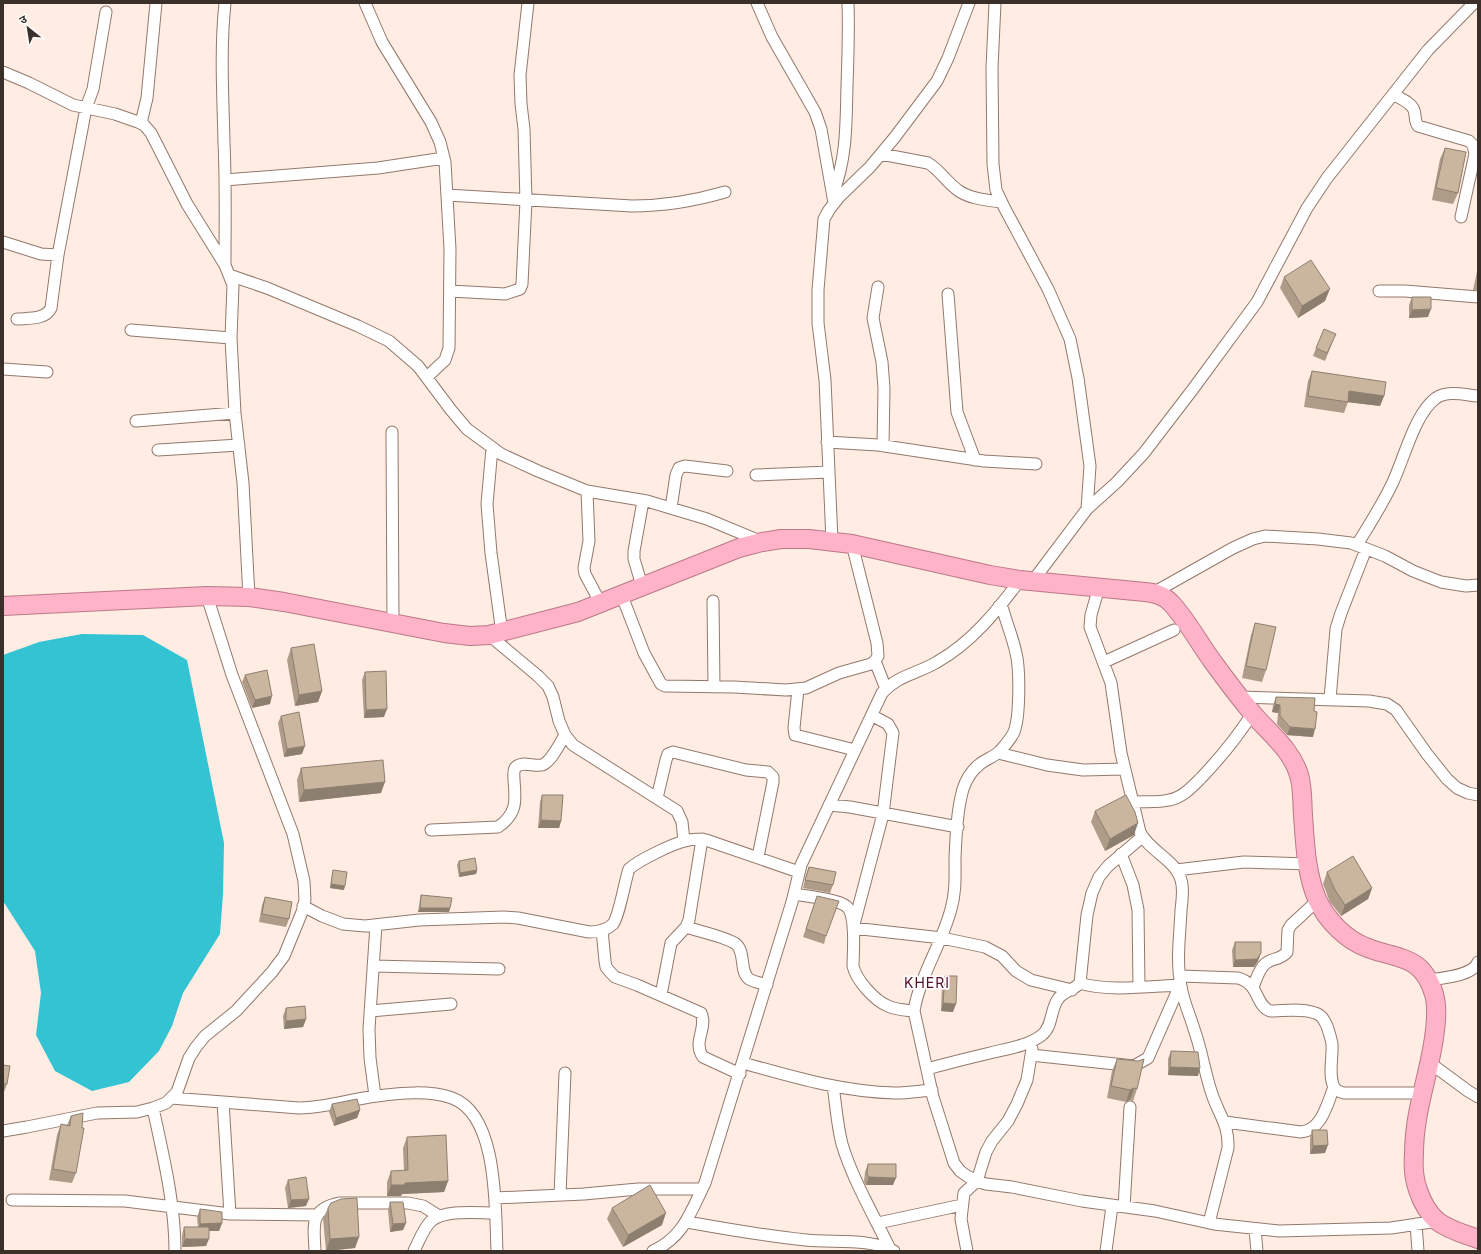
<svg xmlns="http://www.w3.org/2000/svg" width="1481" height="1254" font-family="Inter,'Noto Sans Devanagari',sans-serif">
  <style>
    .water { fill: #34c3d3 }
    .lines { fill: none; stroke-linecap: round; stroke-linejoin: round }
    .minor-casing { stroke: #93786b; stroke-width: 13 }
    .trunk-casing { stroke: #ba7888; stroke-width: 20 }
    .minor { stroke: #fff; stroke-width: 11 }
    .trunk { stroke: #feb3c8; stroke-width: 18 }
    .wall { fill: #ae9c89 }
    .shaded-wall { fill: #8d7f6f }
    .building { fill: #cab59f; stroke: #8d7f6f }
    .labels { text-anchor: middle; stroke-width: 3.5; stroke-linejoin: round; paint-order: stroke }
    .quarter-label { font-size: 14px; letter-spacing: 1px; fill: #530f25; stroke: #fefefe }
  </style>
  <rect width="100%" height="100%" fill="#ffede3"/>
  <path class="water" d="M82,634L143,635L187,660L224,843L223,894L220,934L183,993L172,1026L159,1051L129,1082L92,1091L55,1071L36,1035L41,993L35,951L3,901V655L39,642Z"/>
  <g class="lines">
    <g class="minor-casing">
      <path id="minor" d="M225,3C220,50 223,96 224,143C226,184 225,225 225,265
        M365,3L382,42L431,122L440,142L445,162L450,249L449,348L445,360L427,377
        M757,3L772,37L815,112L821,129L834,203
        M995,3L992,68L993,164L996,190L1004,207L1048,289L1070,339L1078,378L1090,466L1087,509L1032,582
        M3,72L29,83L73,105L115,114L138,122L144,125L151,133L187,204L225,265L233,285L231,338L235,413L243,483L249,597
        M1393,94C1399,98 1411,102 1414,110C1416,116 1414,120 1418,126L1469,141L1473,145L1475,154L1461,217
        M141,123L147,98L156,3
        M881,154L928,163C940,170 947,183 959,191C971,199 987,200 1001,202
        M225,180L378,168L444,158
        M833,193C847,158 846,123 847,86C848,59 849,31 848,3
        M447,195L632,206C665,206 694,201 725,192
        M3,242L41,254L58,255
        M229,275L267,288L358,326L389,341L418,366L451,410L467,429L501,454L538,471L587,491L647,501L707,519L762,542
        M878,287L873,318L882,362L884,388L883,446
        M450,291L505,294L520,289L522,284L526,201L524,129L521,104L520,75L528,3
        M1379,291H1405L1478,297
        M948,294L957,412L975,460
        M17,319C29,318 45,320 51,308L58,255L86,108L93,89L106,12
        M131,330L231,338
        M3,369L47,372
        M136,421L235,413
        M392,432L393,624
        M827,442L878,445L984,461L1036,464
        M492,448L487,504L491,553L502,633
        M158,450L239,445
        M756,475L829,472
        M587,491L589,541L584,568L585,574L601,604
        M671,508L676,475L679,468L685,466L727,471
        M1087,509L1117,482L1144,453L1193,389L1257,302L1307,208L1327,178L1428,50L1474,3
        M832,541L825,380L818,323V290L824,219L829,210L839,197L870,167L895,137L937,81L948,58L969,3
        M1357,545C1369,525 1382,505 1392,484C1404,460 1414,414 1436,398C1448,390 1465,395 1478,396
        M642,586L634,559V551L643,501
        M1099,587L1091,615L1090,627L1111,683L1121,753L1140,832C1149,851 1176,860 1181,880C1184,889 1182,901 1181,910C1180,935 1176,961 1181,986C1183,1001 1190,1015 1194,1029C1202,1051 1205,1075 1213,1097C1220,1116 1229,1126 1228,1148L1209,1223
        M1153,593L1233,548L1253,539L1265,536L1318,539L1351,543L1385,556L1413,571L1441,582L1466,586L1478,585
        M622,596L644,653L661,684L665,686L734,687L786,690L806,688L839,673L871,664L875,661L878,656L877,643L852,544
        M713,601L714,687
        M999,606L1003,610C1007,624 1013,639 1016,653C1020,669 1020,717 1014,732C1011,739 1005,745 1000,751C994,757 986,759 980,764C972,770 966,780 963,789C957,810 956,836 955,858C955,876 956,892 951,909C942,944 920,975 914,1011L933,1097L954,1163L960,1171L967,1176L977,1181L986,1184L1012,1187L1082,1201L1155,1211L1214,1224L1279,1231L1391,1228L1438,1221
        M489,635L538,676L548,686L553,697L559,721L565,735L573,745L677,811L682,822L684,841
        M875,661L886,689
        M1104,662L1174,630
        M798,689L794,728L795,735L855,750
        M1240,697L1369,701L1387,704L1396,710L1427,754L1447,779L1457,788L1468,793L1478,795
        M1330,699L1336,629L1341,613L1366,549
        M871,717L873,716L888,724L893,733L883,814L853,928L942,938L985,947L1002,956L1016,971L1031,980L1072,990
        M998,753L1047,765L1083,770L1124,769
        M657,798L666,760L668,754L673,752L746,770L768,772L773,777V782L758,857
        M1132,802C1144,801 1157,803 1169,800C1182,798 1192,787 1201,778C1222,756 1236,739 1252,714
        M829,805L850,807L958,827
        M431,830L498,827C517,814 516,801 514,780C514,776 513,772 515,768C521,760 534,767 542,765C551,762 560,743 565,735
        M1121,854L1133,885L1138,910L1139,987
        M1176,870L1244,862L1308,864
        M794,894C805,896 837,899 846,906C857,914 853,953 853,966C856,980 875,1001 888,1006C896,1010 906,1010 914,1011
        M303,906L322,916L343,924L365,926L419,920L504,917L518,918L589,932C598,932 607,930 613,924C619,917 625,880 629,869C639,860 672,844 685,841C692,839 699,839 706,840L799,872
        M686,927C698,931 727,937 736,944C746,953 739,971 749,979C754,982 761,983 767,985
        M602,930L605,961L606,967L610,972L615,977L637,985L701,1013C708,1028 692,1042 703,1057L740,1074
        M373,966L499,969
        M1180,976L1238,978C1260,984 1255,1005 1270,1011C1284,1011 1302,1008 1315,1013C1322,1015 1324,1020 1327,1026C1329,1032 1331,1038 1332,1044C1333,1056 1328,1076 1334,1087C1336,1090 1340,1092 1344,1093H1421
        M1429,980C1443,978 1473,976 1478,962
        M1253,987C1256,980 1259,969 1265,964C1271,958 1281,960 1287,952L1288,930L1291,925L1317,901
        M661,995L671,943L686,927L689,920L702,839
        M370,1011L451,1004
        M1031,1055L1134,1066L1148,1058L1180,985C1153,986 1105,992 1080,983
        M743,1063C793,1077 843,1092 895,1093C907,1093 920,1091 932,1090
        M1430,1063L1468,1091L1478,1097
        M927,1069C948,1063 969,1058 990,1053C1006,1049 1028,1046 1042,1035C1053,1026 1050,1010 1058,999C1063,991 1074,990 1080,983L1087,915L1092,893L1099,877L1108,866L1142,837
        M833,1086C836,1105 837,1125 842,1144C852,1178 874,1216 890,1249
        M375,1096L370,1058L369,1029L376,925
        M171,1098L299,1108C326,1108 351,1099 377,1096C401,1093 429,1090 452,1098C499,1115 495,1211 497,1251
        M223,1102L230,1214
        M153,1108C163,1155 175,1203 175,1251
        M1225,1122L1301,1132C1322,1130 1327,1104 1334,1087
        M3,1131L27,1127L97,1113L137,1112L153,1108L166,1103L177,1092L189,1058L196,1047L205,1036L236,1011L272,972L284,956L302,912L305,900L304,881L293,834L232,675L207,596
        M560,1195L565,1073
        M495,1198L584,1194L638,1189H702
        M12,1200L125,1201L230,1214L317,1215
        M1124,1207L1130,1107
        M687,1222C726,1229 766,1236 806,1240C833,1243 870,1238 894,1251
        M878,1223L962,1205
        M1416,1224L1418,1251
        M1255,1229L1257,1251
        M315,1251C314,1225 309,1209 340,1203H408L423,1206L439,1216
        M414,1251C419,1241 423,1229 431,1221C445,1209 477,1213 495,1213
        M653,1251C684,1237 691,1211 705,1183L792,902L801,865L882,693C898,675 917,674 937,662C971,643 997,611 1020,580
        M967,1251L961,1219L964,1193L977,1181L986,1152L992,1141L1008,1121L1017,1104L1027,1080L1032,1049
        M1106,1251L1112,1206"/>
    </g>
    <g class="trunk-casing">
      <path id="trunk" d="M3,606L207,596L249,597L284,602L444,633L470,636L489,635L578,612L739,548L762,542L781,539H809L852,544L990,575L1020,580L1145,592C1155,593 1163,595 1171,603C1187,620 1199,643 1213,662C1226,680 1239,697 1253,714C1269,733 1292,750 1299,775C1303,788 1302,802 1303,815C1305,843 1306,873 1317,899C1327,921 1346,940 1368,948C1400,960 1422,955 1434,994C1438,1008 1436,1024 1434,1038C1428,1079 1414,1112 1414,1154C1413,1166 1414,1179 1418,1190C1422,1202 1428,1213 1437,1221C1449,1230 1464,1234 1478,1239"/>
    </g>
    <use href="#minor" class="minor"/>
    <use href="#trunk" class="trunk"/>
  </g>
  <path class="wall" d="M1445,148L1458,193L1453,204L1432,200L1440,159Z
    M1478,267V290H1473Z
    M1284,277L1325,301L1298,318L1280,288Z
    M1412,297L1428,317L1409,318V305Z
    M1333,341L1325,361L1313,356L1316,348Z
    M1312,371L1384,396L1380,406L1348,402L1344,413L1304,407L1308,381Z
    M1255,623L1266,670L1262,682L1242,678L1251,635Z
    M291,648L322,691L318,702L295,706L287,660Z
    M365,672L384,717L364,718L362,680Z
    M245,675L270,704L252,708L242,682Z
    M1276,697L1314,711L1313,737L1287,735L1277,724L1278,713L1272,712L1273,705Z
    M281,716L302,754L284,757L278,723Z
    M301,768L381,793L299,802L297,780Z
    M542,795L561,821L559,828H538L540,802Z
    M1095,811L1134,835L1105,851L1091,822Z
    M459,861L477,870L476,874L459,877L457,865Z
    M809,867L833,885L830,893L803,888L806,875Z
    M333,870L344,890L330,888L332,874Z
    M1327,872L1372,888L1368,899L1341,916L1330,902L1323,884Z
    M421,895L450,908L449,912H418L420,899Z
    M817,896L826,936L824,944L803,937Z
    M265,897L289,919L286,927L259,922L262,905Z
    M1235,942L1258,961L1254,967H1233L1232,950Z
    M945,976L953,1012L941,1011L942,983Z
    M286,1008L306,1019L303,1027L284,1029L283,1016Z
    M1171,1051L1198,1076L1168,1075V1059Z
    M1117,1059L1137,1089L1133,1101L1130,1100L1126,1102L1107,1098L1112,1071Z
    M3,1065L7,1084L4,1092H3Z
    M332,1104L360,1110L357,1118L334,1126L329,1112Z
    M71,1116L76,1173L72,1183L49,1180L57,1135L61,1124L67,1125Z
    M1312,1130L1325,1153L1310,1154V1138Z
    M407,1137L448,1181L444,1192L402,1194L401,1196H387V1182L391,1171H404L403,1148Z
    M868,1164L893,1185H866L864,1182L865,1172Z
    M288,1180L306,1206L288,1208L285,1188Z
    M390,1202L406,1223L403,1230L390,1232L388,1210Z
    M328,1208L359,1237L355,1248L326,1251L323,1219Z
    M612,1208L662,1225L623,1247L607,1219Z
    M200,1209L222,1223L219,1231H209L206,1246L182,1247V1235L184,1227H198L197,1217Z"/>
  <path class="shaded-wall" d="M1330,289L1325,301L1298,318L1302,306Z
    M1431,309L1428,317L1409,318L1412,310Z
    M1349,391L1384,396L1380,406L1346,402Z
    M322,691L318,702L295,706L299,695Z
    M272,696L270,704L252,708L255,700Z
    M1275,704L1280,705L1278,713L1272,712Z
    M387,709L384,717L364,718L366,710Z
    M1290,727L1315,729L1313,737L1287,735Z
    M305,746L302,754L284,757L287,749Z
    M385,782L381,793L299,802L304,790Z
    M541,820L561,821L559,828H538Z
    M1138,823L1134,835L1105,851L1110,839Z
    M477,870L476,874L459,877L460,873Z
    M331,884L345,886L344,890L330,888Z
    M1372,888L1368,899L1341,916L1345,905Z
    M420,908H450L449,912H418Z
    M1261,953L1258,961L1254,967H1233L1235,960Z
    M943,1003L956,1004L953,1012L941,1011Z
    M306,1019L303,1027L284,1029L286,1021Z
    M1170,1067L1200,1068L1198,1076L1168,1075Z
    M1134,1088L1130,1100L1126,1102L1130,1090Z
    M360,1110L357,1118L334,1126L336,1118Z
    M1328,1145L1325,1153L1310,1154L1313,1146Z
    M869,1177L896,1178L893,1185H866Z
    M448,1181L444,1192L402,1194L401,1196H387L391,1185L405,1183Z
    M309,1199L306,1206L288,1208L291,1200Z
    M666,1213L662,1225L623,1247L628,1235Z
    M222,1223L219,1231H198L200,1224Z
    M406,1223L403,1230L390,1232L393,1224Z
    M359,1237L355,1248L326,1251L330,1239Z
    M185,1239H209L206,1246L182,1247Z"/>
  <path class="building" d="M1445,148L1466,152L1458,193L1436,188Z
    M1311,260L1330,289L1302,306L1284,277Z
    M1412,297H1431V309L1412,310Z
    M1324,329L1336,334L1327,353L1316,348Z
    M1312,371L1386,382L1384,396L1349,391L1348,402L1308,396Z
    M1255,623L1276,627L1266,670L1246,666Z
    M314,644L322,691L299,695L291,648Z
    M267,670L272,696L255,700L245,675Z
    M386,671L387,709L366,710L365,672Z
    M1276,697L1315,698L1314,711L1317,712L1315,729L1290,727L1280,716V705L1275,704Z
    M299,712L305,746L287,749L281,716Z
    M383,760L385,782L304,790L301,768Z
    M542,795H563L561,821L541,820Z
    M1126,795L1135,812L1138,823L1110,839L1095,811Z
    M1353,856L1372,888L1345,905L1335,890L1327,872Z
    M475,858L477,870L460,873L459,861Z
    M809,867L836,872L833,885L805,880Z
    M333,870L347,872L345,886L331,884Z
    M421,895L452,898L450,908H420Z
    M817,896L839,901L826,936L806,929Z
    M265,897L292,902L289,919L262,914Z
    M1235,942H1261V953L1257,959L1235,960Z
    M945,976H957L956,1004L943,1003Z
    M305,1006L306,1019L286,1021V1008Z
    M1171,1051L1198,1052L1200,1068L1170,1067Z
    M1117,1059L1138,1061L1144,1059L1137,1089L1134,1088L1130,1090L1111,1086Z
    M3,1065L10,1066L7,1084H3Z
    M357,1099L360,1110L336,1118L332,1104Z
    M83,1113L82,1128H84L76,1173L53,1169L61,1124L70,1126L71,1116Z
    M1312,1130H1327L1328,1145L1313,1146Z
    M446,1135L448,1181L405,1183V1185H391V1171L408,1170L407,1137Z
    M868,1164H896V1178L869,1177L867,1174Z
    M306,1177L309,1199L291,1200L288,1180Z
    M650,1185L666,1213L628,1235L612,1208Z
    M357,1198L359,1237L330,1239L328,1208L331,1203L341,1199Z
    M390,1202H403L406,1223L393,1224Z
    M200,1209L222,1212V1223L200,1224Z
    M184,1227H209V1239H185Z"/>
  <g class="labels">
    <g class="quarter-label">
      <text x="927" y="988">KHERI</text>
    </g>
  </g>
  <rect width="1481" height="1254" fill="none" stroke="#3b2f2a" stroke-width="8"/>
  <g transform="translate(28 28) rotate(330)" stroke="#fefefe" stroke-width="3" paint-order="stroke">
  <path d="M0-3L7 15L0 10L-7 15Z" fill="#3b2f2a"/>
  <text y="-6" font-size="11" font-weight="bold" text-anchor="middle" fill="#3b2f2a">उ</text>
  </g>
</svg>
